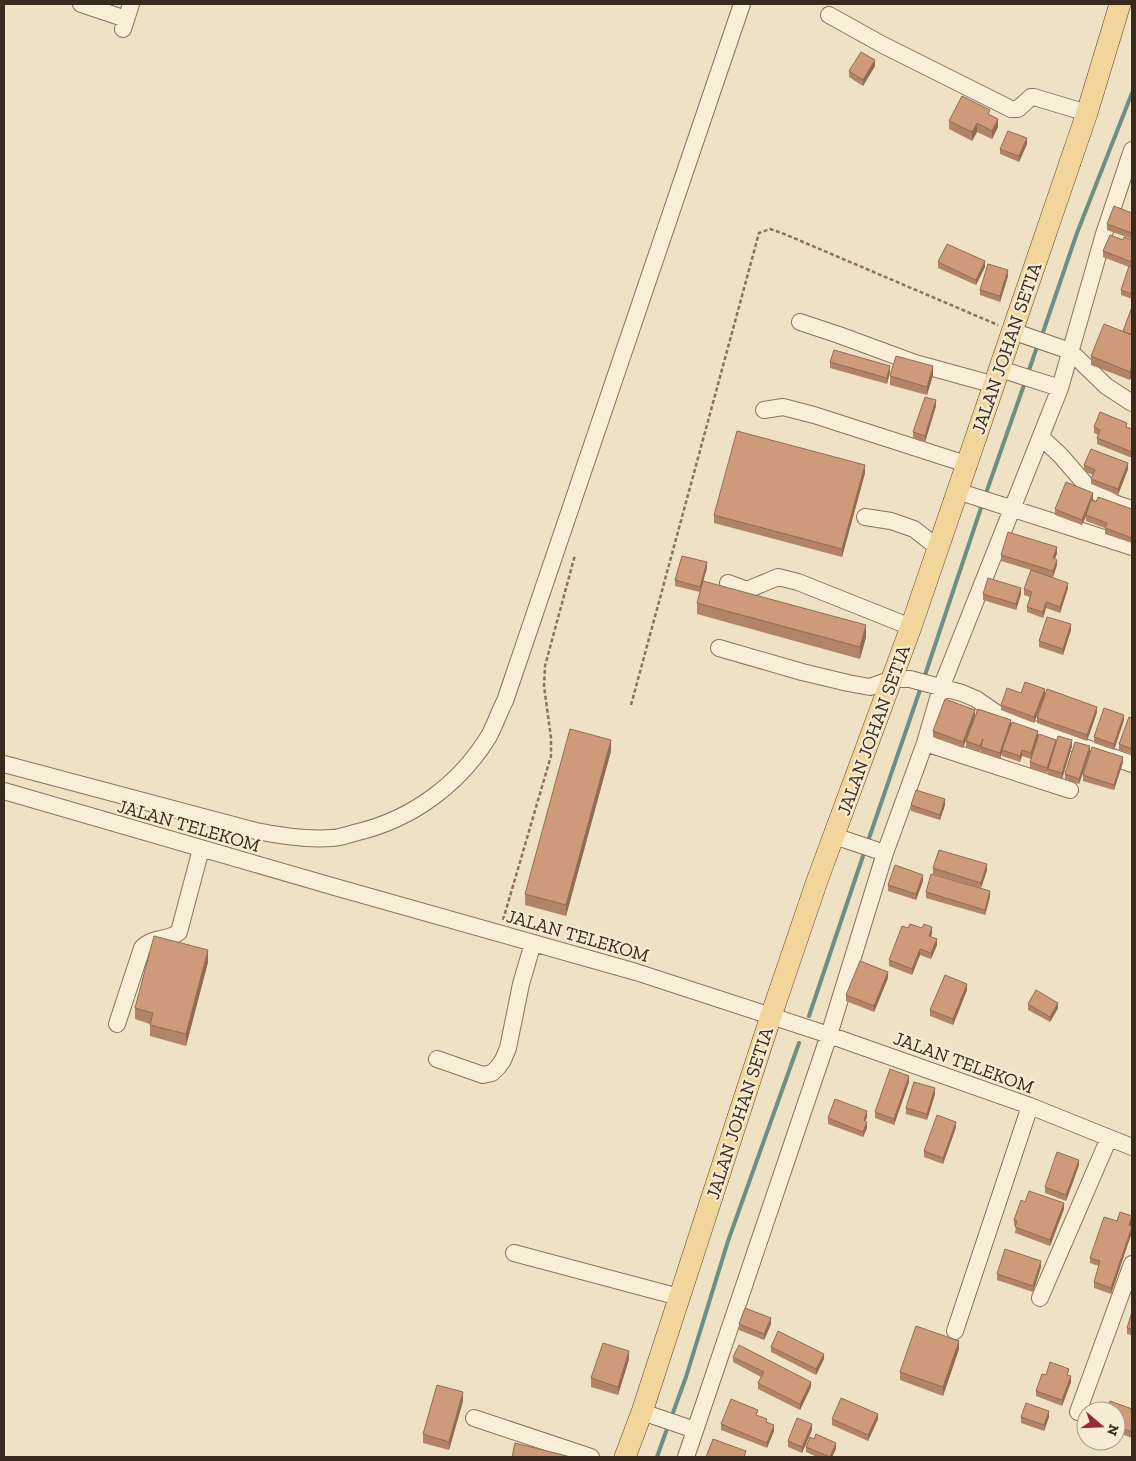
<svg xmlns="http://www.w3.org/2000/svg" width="1136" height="1461" font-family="'Zilla Slab',serif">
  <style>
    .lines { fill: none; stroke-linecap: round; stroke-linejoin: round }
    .stream { stroke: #6c9086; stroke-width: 4 }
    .minor-casing { stroke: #8a725a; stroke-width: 18 }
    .major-casing { stroke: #57402e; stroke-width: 22 }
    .path { stroke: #8a725a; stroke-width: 2.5; stroke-dasharray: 4 2.5; stroke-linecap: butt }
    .minor { stroke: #f9eed7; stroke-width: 16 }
    .major { stroke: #f2d59b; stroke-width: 21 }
    .wall { fill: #b18468 }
    .shaded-wall { fill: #906c55 }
    .building { fill: #ce9a79; stroke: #906c55 }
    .labels { text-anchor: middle; stroke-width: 4.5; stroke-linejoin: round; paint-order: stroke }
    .street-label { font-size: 19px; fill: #392a1e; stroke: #f6ebd3 }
  </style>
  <rect width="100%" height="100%" fill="#efe1c4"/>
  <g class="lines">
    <path class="stream" d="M1041,338L1077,233L1132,93
      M1028,373L1038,344
      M985,496L1025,382
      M924,678L983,502
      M867,844L921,687
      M809,1016L865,850
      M671,1418L686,1377L728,1241L799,1043
      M657,1457L668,1426"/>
    <g class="minor-casing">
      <path id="minor" d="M81,4L126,19
        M829,15L883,45L1011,109H1018L1031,97H1034L1087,113
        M123,29L131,4
        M800,322L839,335L915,363L995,385
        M1012,331L1070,351L1106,386L1132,403
        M1000,369L1060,388
        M764,410L783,407L814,415L966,464
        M1041,437L1061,456L1087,486L1114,503L1132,509
        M957,491L1132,547
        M865,517L891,521L914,529L937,547
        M728,583L747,590L778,577L798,582L911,627
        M719,648L802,672L848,683L870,687L892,679H910L962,693L976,699L1005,719L1132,764
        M925,743L1070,790
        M4,764L256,831C281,836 306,840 332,838C340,838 349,834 358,832C412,819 460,784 489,736C495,725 499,712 505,701L742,4
        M4,791L335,887L636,972L829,1035L1030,1106L1132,1147
        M834,836L876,850
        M117,1024L142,948C151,937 168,941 179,932L201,849
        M437,1059L483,1075L492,1073L498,1067L503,1060L508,1048L521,984L533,943
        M514,1253L679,1297
        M1040,1298L1109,1138
        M955,1331L1030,1106
        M642,1412L695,1430
        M1078,1412L1132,1264
        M474,1418L591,1457
        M686,1457L829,1035L885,853L925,743L941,688L1060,388L1104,234L1132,150"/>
    </g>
    <g class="major-casing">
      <path id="major" d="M625,1457L642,1412L771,1016L817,881L911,627L1087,113L1120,4"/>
    </g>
    <path class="path" d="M631,705L759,233L770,229L782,233L998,325
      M503,920L551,756V738L544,686L545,666L575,555"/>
    <use href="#minor" class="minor"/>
    <use href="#major" class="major"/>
  </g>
  <path class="wall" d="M875,66L863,86L849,77V71Z
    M990,115L998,127L992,139L977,132L972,141L949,129V121Z
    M1027,144L1019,162L1000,154V149Z
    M1132,213V239L1107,230V224Z
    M1123,240H1132V299L1121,295V290L1129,267L1103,257V251Z
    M938,262L985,267L976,285L938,268Z
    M1008,276L1000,302L980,295V290Z
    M1132,307V374L1130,380L1091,365V356L1123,331Z
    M830,362L890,372L887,384L830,368Z
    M933,375L927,395L890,385V376Z
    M936,406L925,442L913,438V432Z
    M1094,427H1127L1132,429V458L1097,444V438L1098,435L1094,433Z
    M1084,465L1128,469L1118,495L1091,484V479L1093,475L1084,471Z
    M865,473L842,557L714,523V515Z
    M1093,498L1092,500L1096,502L1132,509V543L1105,534V528L1086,521V517L1082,525L1055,515V509Z
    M1057,553L1055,559L1057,565L1053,577L1068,588L1060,613L1046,608L1043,618L1027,612V607L1030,597L1024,595V589L1031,570L1001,561V555Z
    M707,568L703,581L866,637L860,659L697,614V603L700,592L675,586V580Z
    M983,594H1021L1016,610L983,600Z
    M1071,630L1063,655L1039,647V641Z
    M1045,695L1097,712L1087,741L1037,723V718L1043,698L1034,723L1001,710V705Z
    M975,716L963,748L933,737V731Z
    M1132,718V754L1119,750V744Z
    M1124,720L1114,750L1094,743V737Z
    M1011,724L1038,737L1031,759L1022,756L1020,762L1002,756V752L1000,759L981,752V750L980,752L966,747V741Z
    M1056,743L1072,746L1062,779L1048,775V770L1047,773L1030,768V762Z
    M611,751L566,916L525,905V894Z
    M1090,752L1079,784L1065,780V774Z
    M1123,762L1114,790L1083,781V775Z
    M911,805H945L940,820L911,811Z
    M933,868L987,870L981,888L933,874Z
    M923,881L916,900L888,891V885Z
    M926,892L990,897L985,915L926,898Z
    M908,928L932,933L931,937L937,945L931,959L920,955L912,975L889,966V960Z
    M208,962L186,1046L150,1036V1024L135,1019V1008Z
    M888,978L874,1012L846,1001V995Z
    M967,990L953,1025L930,1016V1010Z
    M1028,1004L1058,1008L1050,1022L1028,1010Z
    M909,1082L894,1125L875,1118V1112Z
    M935,1094L927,1120L906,1114V1108Z
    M867,1117L865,1121L867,1128L863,1137L828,1124V1118Z
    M956,1127L943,1164L924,1157V1151Z
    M1079,1165L1066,1201L1045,1193V1187Z
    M1025,1202L1064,1209L1050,1246L1015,1233L1016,1226L1014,1225V1220Z
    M1117,1221H1132L1130,1226L1132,1232L1111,1294L1094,1288V1282L1099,1266L1090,1263V1258Z
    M1041,1267L1033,1292L997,1280V1274Z
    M1132,1312V1342L1131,1341V1335L1127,1334V1328Z
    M739,1324H771L764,1340L739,1330Z
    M771,1347L824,1359L816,1375L771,1352Z
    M959,1349L943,1396L900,1380V1372Z
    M733,1357L811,1387L800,1410L758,1389V1383L761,1377L733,1362Z
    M629,1359L618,1395L591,1387V1378Z
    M1046,1375L1069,1376L1071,1382L1062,1406L1036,1396V1391Z
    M463,1401L449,1450L423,1443V1434Z
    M1132,1409V1438L1116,1432V1411Z
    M758,1416L767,1422L774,1431L767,1448L721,1430V1424Z
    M1021,1417H1049L1044,1431L1021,1423Z
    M832,1419H878L868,1441L832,1425Z
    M812,1430L802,1453L788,1447V1441Z
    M806,1447L836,1449L832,1457H817L806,1452Z"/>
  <path class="shaded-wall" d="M875,60V66L863,86V80Z
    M998,119V127L992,139V131Z
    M977,123V132L972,141V132Z
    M1027,138V144L1019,162V156Z
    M985,261V267L976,285V280Z
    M1008,270V276L1000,302V296Z
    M1132,365V374L1130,380V372Z
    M890,366V372L887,384V378Z
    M933,366V375L927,395V387Z
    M936,400V406L925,442V436Z
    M1128,463V469L1118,495V489Z
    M865,465V473L842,557V549Z
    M1093,493V498L1082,525V520Z
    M1057,547V553L1053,564V558Z
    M1057,560V565L1053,577V571Z
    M707,562V568L700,592V587Z
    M1068,583V588L1060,613V607Z
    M1021,588V594L1016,610V604Z
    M1046,602V608L1043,618V612Z
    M1071,624V630L1063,655V649Z
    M866,625V637L860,659V647Z
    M1045,689V695L1034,723V717Z
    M1097,707V712L1087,741V735Z
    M975,710V716L963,748V742Z
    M1124,715V720L1114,750V744Z
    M1011,720V726L1000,759V753Z
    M1038,731V737L1031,759V753Z
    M611,740V751L566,916V905Z
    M1056,740V745L1047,773V768Z
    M1072,740V746L1062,779V773Z
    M1090,746V752L1079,784V779Z
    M1022,750V756L1020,762V756Z
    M1123,757V762L1114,790V785Z
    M945,799V805L940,820V815Z
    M987,864V870L981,888V883Z
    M923,875V881L916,900V894Z
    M990,891V897L985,915V910Z
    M932,927V933L929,942V936Z
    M937,939V945L931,959V953Z
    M920,949V955L912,975V969Z
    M208,950V962L186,1046V1034Z
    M888,972V978L874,1012V1006Z
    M967,984V990L953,1025V1019Z
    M1058,1003V1008L1050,1022V1017Z
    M909,1076V1082L894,1125V1119Z
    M935,1088V1094L927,1120V1114Z
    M867,1111V1117L864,1126V1120Z
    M867,1122V1128L863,1137V1132Z
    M956,1122V1127L943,1164V1158Z
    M1079,1160V1165L1066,1201V1195Z
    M1064,1203V1209L1050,1246V1240Z
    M1132,1216V1221L1129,1231V1225Z
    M1132,1227V1232L1111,1294V1288Z
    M1041,1261V1267L1033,1292V1286Z
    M771,1318V1324L764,1340V1334Z
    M959,1341V1349L943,1396V1387Z
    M629,1351V1359L618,1395V1387Z
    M824,1354V1359L816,1375V1369Z
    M1071,1376V1382L1062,1406V1400Z
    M811,1382V1387L800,1410V1404Z
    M463,1392V1401L449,1450V1442Z
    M1049,1411V1417L1044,1431V1425Z
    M878,1414V1419L868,1441V1435Z
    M812,1424V1430L802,1453V1447Z
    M774,1425V1431L767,1448V1443Z
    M836,1443V1449L832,1457H830Z"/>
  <path class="building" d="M861,52L875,60L863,80L849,71Z
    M962,96L990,110L988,114L998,119L992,131L977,123L972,132L949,121Z
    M1008,131L1027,138L1019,156L1000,149Z
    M1114,206L1132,213V233L1107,224Z
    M1110,235L1123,240L1124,237L1132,240V262L1103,251Z
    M947,244L985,261L976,280L938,262Z
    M988,264L1008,270L1000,296L980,290Z
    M1129,266L1132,267V294L1121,290Z
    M1132,307V335L1123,331Z
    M1104,324L1132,335V365L1130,372L1091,356Z
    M834,350L890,366L887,378L830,362Z
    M896,356L933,366L927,387L890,376Z
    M925,397L936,400L925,436L913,432Z
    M1100,412L1127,423L1126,427L1132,429V452L1097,438L1100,430L1094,427Z
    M737,431L865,465L842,549L714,515Z
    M1091,449L1128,463L1118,489L1091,479L1095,470L1084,465Z
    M1066,482L1093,493L1082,520L1055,509Z
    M1098,497L1132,509V538L1105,528L1107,523L1086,515L1091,500L1096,502Z
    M1008,532L1057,547L1053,558L1057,560L1053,571L1001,555Z
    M682,556L707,562L700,587L675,580Z
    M1031,570L1068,583L1060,607L1046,602L1043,612L1027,607L1032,592L1024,589Z
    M988,578L1021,588L1016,604L983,594Z
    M703,581L866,625L860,647L697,603Z
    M1047,617L1071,624L1063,649L1039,641Z
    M1025,682L1045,689L1034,717L1001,705L1007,688L1021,693Z
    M1047,689L1097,707L1087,735L1037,718Z
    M945,699L975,710L963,742L933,731Z
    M1104,708L1124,715L1114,744L1094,737Z
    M978,709L1011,720L1000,753L981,747L983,739L980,746L966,741Z
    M1129,717L1132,718V749L1119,744Z
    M1012,722L1038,731L1031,753L1022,750L1020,756L1002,750Z
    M570,729L611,740L566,905L525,894Z
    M1039,734L1056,740L1047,768L1030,762Z
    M1058,736L1072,740L1062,773L1048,769Z
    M1075,742L1090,746L1079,779L1065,774Z
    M1092,747L1123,757L1114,785L1083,775Z
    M916,790L945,799L940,815L911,805Z
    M939,850L987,864L981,883L933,868Z
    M895,865L923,875L916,894L888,885Z
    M931,874L990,891L985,910L926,892Z
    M910,924L922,928L924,924L932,927L929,936L937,939L931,953L920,949L912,969L889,960L902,926L908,928Z
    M154,936L208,950L186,1034L150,1025L153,1013L135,1008Z
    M860,961L888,972L874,1006L846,995Z
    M945,975L967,984L953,1019L930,1010Z
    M1036,990L1058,1003L1050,1017L1028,1004Z
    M890,1069L909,1076L894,1119L875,1112Z
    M914,1082L935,1088L927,1114L906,1108Z
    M835,1099L867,1111L864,1120L867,1122L863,1132L828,1118Z
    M937,1115L956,1122L943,1158L924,1151Z
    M1057,1152L1079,1160L1066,1195L1045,1187Z
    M1029,1191L1064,1203L1050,1240L1015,1227L1017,1221L1014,1220L1021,1200L1025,1202Z
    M1120,1212L1132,1216L1129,1225L1132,1227L1111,1288L1094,1282L1100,1261L1090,1258L1104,1217L1117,1221Z
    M1005,1249L1041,1261L1033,1286L997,1274Z
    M745,1308L771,1318L764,1334L739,1324Z
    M1132,1312V1329L1127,1328Z
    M916,1326L959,1341L943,1387L900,1372Z
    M778,1331L824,1354L816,1369L771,1347Z
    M603,1343L629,1351L618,1387L591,1378Z
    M739,1345L811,1382L800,1404L758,1383L764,1372L733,1357Z
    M1050,1362L1069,1369L1067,1375L1071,1376L1062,1400L1036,1391L1042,1374L1046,1375Z
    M437,1385L463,1392L449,1442L423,1434Z
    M841,1398L878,1414L868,1435L832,1419Z
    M731,1399L758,1410L756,1415L767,1419L766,1422L774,1425L767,1443L721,1424Z
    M1110,1401L1132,1409V1432L1116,1426V1411H1107Z
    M1026,1403L1049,1411L1044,1425L1021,1417Z
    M797,1418L812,1424L802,1447L788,1441Z
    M816,1434L836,1443L830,1457L806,1447L810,1437L814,1439Z
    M713,1439L746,1451L744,1457H706Z
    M515,1443L571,1457H512Z"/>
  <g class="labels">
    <g class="street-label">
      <text transform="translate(1006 348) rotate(-71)" y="7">JALAN JOHAN SETIA</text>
      <text transform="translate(873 730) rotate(-70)" y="7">JALAN JOHAN SETIA</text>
      <text transform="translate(189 825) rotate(16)" y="7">JALAN TELEKOM</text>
      <text transform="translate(578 935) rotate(16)" y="7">JALAN TELEKOM</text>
      <text transform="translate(964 1062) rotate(20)" y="7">JALAN TELEKOM</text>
      <text transform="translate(739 1113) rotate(-72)" y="7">JALAN JOHAN SETIA</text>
    </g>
  </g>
  <rect width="1136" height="1461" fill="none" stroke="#392a1e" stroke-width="10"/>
  <g transform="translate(1101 1426) rotate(109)"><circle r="24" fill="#f6ebd3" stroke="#aa9e8b"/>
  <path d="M0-4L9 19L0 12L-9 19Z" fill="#9a292d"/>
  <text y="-8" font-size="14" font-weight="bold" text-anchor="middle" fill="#392a1e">N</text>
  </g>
</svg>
